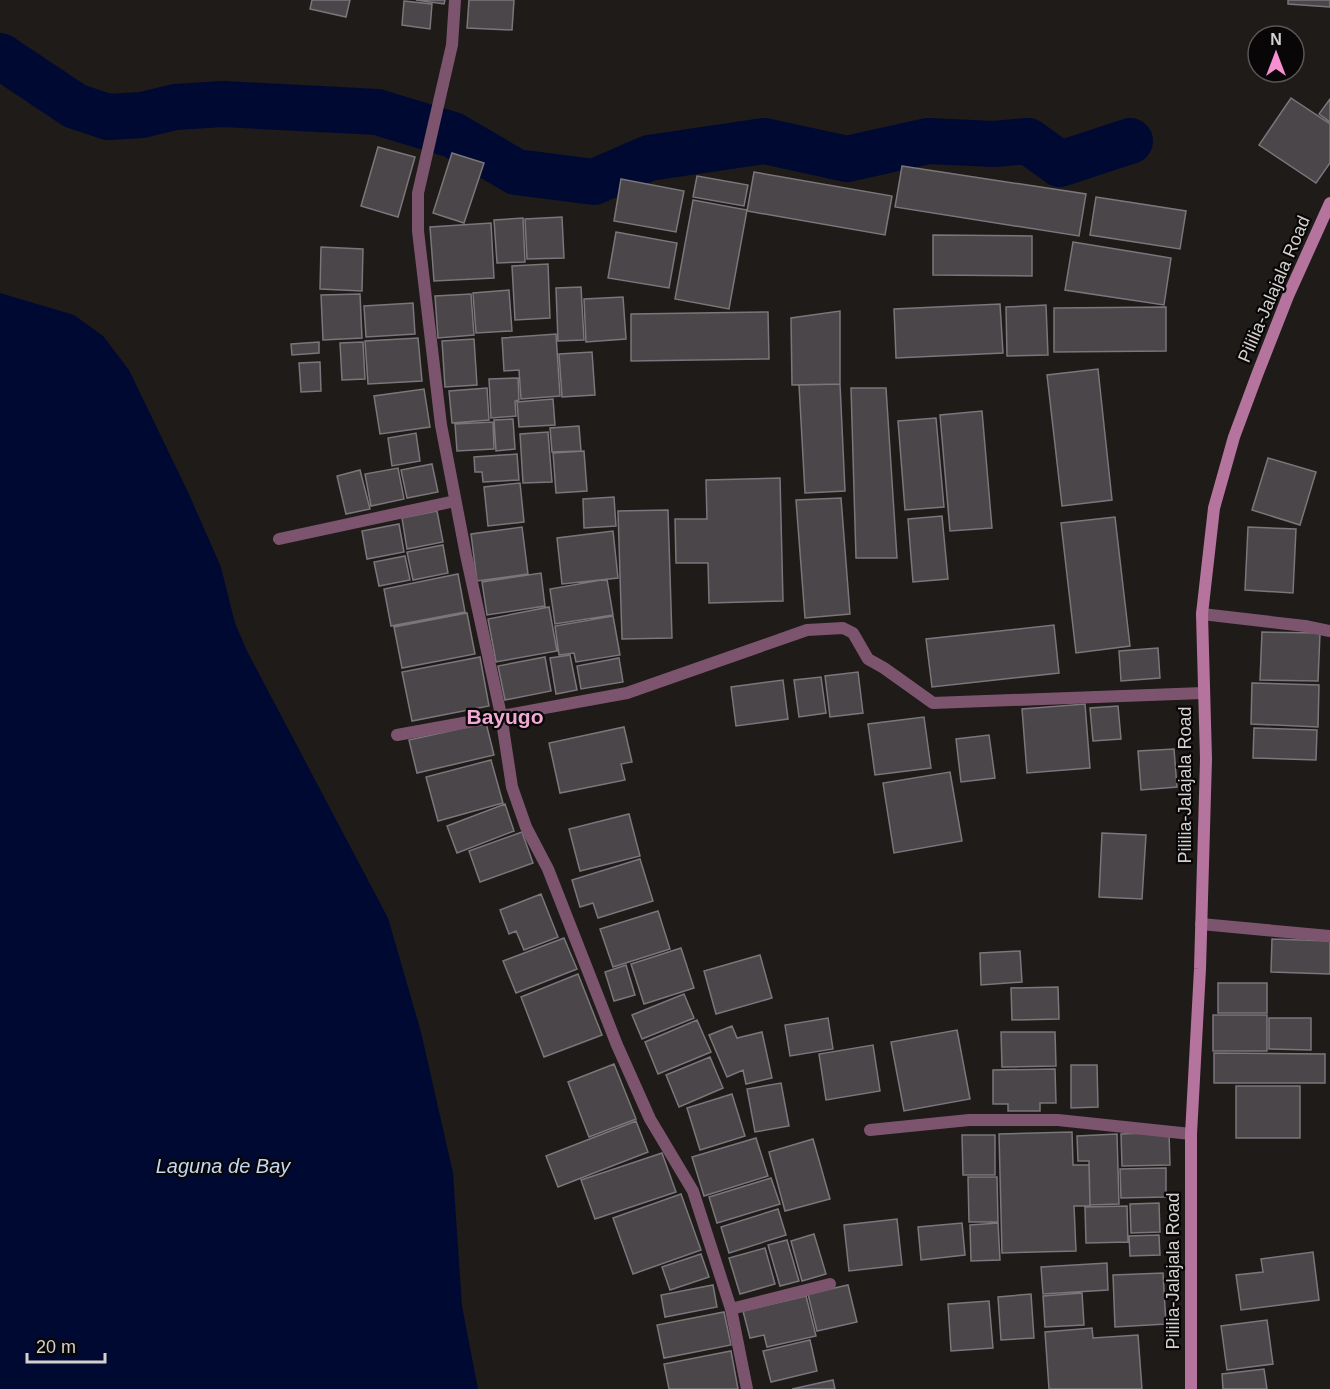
<svg xmlns="http://www.w3.org/2000/svg" width="1330" height="1389" font-family="Helvetica,sans-serif">
  <style>
    .water { fill: #000932 }
    .lines { fill: none; stroke-linecap: round; stroke-linejoin: round }
    .river { stroke: #000932; stroke-width: 46 }
    .building { fill: #4a464a; stroke: #7a767b; stroke-width: 1.5 }
    .minor { stroke: #7d546e; stroke-width: 12 }
    .secondary { stroke: #b5749d; stroke-width: 12 }
    .labels { text-anchor: middle; stroke-width: 4.5; stroke-linejoin: round; paint-order: stroke }
    .street-label { font-size: 18px; fill: #d3d1cf; stroke: #080606 }
    .water-label { font-size: 20px; font-style: italic; fill: #c3d7f5; stroke: #080606 }
    .quarter-label { font-size: 21px; font-weight: bold; fill: #f0a9d4; stroke: #080606 }
  </style>
  <rect width="100%" height="100%" fill="#1f1b18"/>
  <path class="water" d="M0,293L74,315L103,336L129,370L188,492L221,567L235,623L247,651L388,918L421,1032L453,1173L462,1306L478,1389H0Z"/>
  <g class="lines">
    <path class="river" d="M0,56L75,106L108,117L142,115L175,107L223,104L377,112L453,135L516,172L594,182L649,158L764,141L847,159L928,141L994,144L1028,141L1060,164L1130,141"/>
  </g>
  <path class="building" d="M312,0H350L346,17L310,9Z
    M416,0H445L444,4Z
    M469,0H514L512,30L467,28Z
    M1288,0H1330V7L1288,4Z
    M404,1L432,4L430,29L402,25Z
    M1291,98L1330,124V163L1316,183L1259,145Z
    M1330,99V122L1319,114Z
    M378,147L415,157L398,217L361,206Z
    M452,153L484,163L464,223L433,213Z
    M902,166L1086,194L1079,236L895,207Z
    M754,172L892,196L885,235L747,211Z
    M697,176L748,185L744,206L693,197Z
    M621,179L684,191L676,232L614,221Z
    M1096,197L1186,211L1180,249L1090,235Z
    M693,200L747,210L729,309L675,299Z
    M562,217L564,258L527,259L525,219Z
    M523,218L525,262L497,263L494,220Z
    M491,223L494,278L434,281L430,227Z
    M616,232L677,243L669,288L608,278Z
    M933,235L1032,236V276L933,275Z
    M1073,242L1171,258L1164,305L1065,290Z
    M321,247L363,249L362,291L320,289Z
    M548,264L550,318L515,320L512,266Z
    M581,287L584,340L558,341L556,288Z
    M509,290L512,331L476,333L473,293Z
    M360,294L362,338L323,340L321,295Z
    M471,294L474,335L438,338L435,296Z
    M623,297L626,339L586,342L584,299Z
    M413,303L415,334L366,337L364,306Z
    M1000,304L1003,353L896,358L894,309Z
    M1046,305L1048,355L1007,356L1006,307Z
    M1166,307V351L1054,352V308Z
    M840,311V384L792,385L791,318Z
    M768,312L769,359L631,361V314Z
    M556,334L560,396L521,399L519,370L504,371L502,338Z
    M418,338L422,381L368,384L365,341Z
    M474,339L477,385L445,387L442,341Z
    M319,342V353L292,355L291,344Z
    M363,342L365,379L342,380L340,343Z
    M592,352L595,395L562,397L559,354Z
    M320,362L321,391L301,392L299,363Z
    M1098,369L1112,500L1062,506L1047,375Z
    M518,378L519,400L515,401L516,416L491,418L489,379Z
    M840,384L845,491L805,493L799,385Z
    M487,388L489,420L452,423L449,391Z
    M851,388H886L897,558H856Z
    M424,389L430,427L380,434L374,396Z
    M553,399L555,425L519,427L517,402Z
    M982,411L992,528L950,531L940,415Z
    M936,418L944,507L905,510L898,421Z
    M513,419L515,449L496,451L494,420Z
    M493,422L494,449L457,451L455,424Z
    M579,426L581,451L552,452L550,428Z
    M548,432L552,482L523,483L520,434Z
    M416,433L420,461L392,466L388,438Z
    M584,451L587,491L556,493L553,453Z
    M517,454L519,480L483,482L482,472H475L474,457Z
    M1268,458L1316,472L1300,525L1252,510Z
    M432,464L438,492L407,498L401,470Z
    M398,468L404,499L371,506L365,474Z
    M360,470L370,509L346,514L337,476Z
    M780,478L783,601L709,603L708,563H676L675,519H707L706,480Z
    M520,483L524,522L488,526L484,487Z
    M614,497L616,526L584,528L583,499Z
    M841,498L850,614L805,618L796,500Z
    M668,510L672,638L622,639L618,511Z
    M437,511L443,542L407,549L402,518Z
    M942,516L948,579L913,582L908,519Z
    M1115,517L1130,646L1076,653L1061,523Z
    M399,524L404,552L367,559L362,531Z
    M522,527L528,574L477,581L471,534Z
    M1248,527L1296,529L1293,593L1245,590Z
    M613,531L618,578L562,584L557,538Z
    M443,545L448,573L413,580L407,552Z
    M405,556L410,580L379,586L374,562Z
    M541,573L545,606L487,615L482,582Z
    M458,574L465,612L391,626L384,589Z
    M607,579L613,615L555,624L550,589Z
    M549,607L557,651L496,662L488,619Z
    M467,613L475,654L402,668L394,627Z
    M613,616L620,655L576,662L574,653L559,655L555,626Z
    M1054,625L1059,673L932,687L926,639Z
    M1262,632L1320,633L1318,681L1260,680Z
    M1158,648L1160,678L1121,681L1119,651Z
    M570,655L577,690L556,694L550,658Z
    M480,657L489,706L412,721L402,672Z
    M545,657L551,691L505,700L498,666Z
    M619,658L623,682L581,689L577,666Z
    M858,672L863,713L830,717L825,676Z
    M821,677L826,713L799,717L794,680Z
    M783,680L788,719L736,726L731,687Z
    M1252,683L1319,685L1318,727L1251,724Z
    M1085,704L1090,768L1027,773L1022,709Z
    M1118,706L1121,739L1093,741L1090,708Z
    M924,717L931,768L875,775L868,724Z
    M486,723L494,755L417,773L409,740Z
    M624,727L632,762L621,764L625,780L560,793L549,743Z
    M1254,728L1317,730L1316,760L1253,758Z
    M989,735L995,778L961,782L956,739Z
    M1174,749L1177,787L1141,790L1138,751Z
    M491,760L503,803L438,821L426,777Z
    M950,772L962,841L894,853L883,783Z
    M505,804L514,831L457,853L447,826Z
    M629,814L640,856L580,871L569,829Z
    M522,832L533,863L480,882L469,851Z
    M1102,833L1146,835L1142,899L1099,897Z
    M640,859L653,901L598,918L593,903L580,907L572,880Z
    M541,894L558,937L524,950L516,931L509,934L500,910Z
    M658,911L670,949L613,967L600,929Z
    M564,938L577,969L516,993L503,961Z
    M1272,939L1330,941V974L1271,972Z
    M681,948L694,988L644,1004L631,964Z
    M1020,951L1022,982L981,985L980,953Z
    M760,955L772,998L716,1014L704,971Z
    M626,965L635,995L614,1001L605,972Z
    M578,974L602,1035L544,1057L521,997Z
    M1218,983H1267V1013H1218Z
    M1058,987L1059,1019L1012,1020L1011,988Z
    M684,994L694,1018L642,1039L632,1015Z
    M1213,1015H1267V1051H1213Z
    M828,1018L833,1049L790,1056L785,1025Z
    M1269,1018H1311V1050L1269,1049Z
    M697,1020L711,1052L658,1074L645,1042Z
    M732,1026L737,1038L762,1032L772,1078L746,1084L743,1070L727,1077L709,1035Z
    M957,1030L970,1099L904,1111L891,1042Z
    M1001,1032H1055L1056,1066L1002,1067Z
    M873,1045L880,1091L826,1100L819,1054Z
    M1214,1053L1325,1054V1083H1214Z
    M710,1057L723,1088L679,1107L666,1075Z
    M614,1064L636,1119L589,1137L568,1082Z
    M1071,1065H1097L1098,1107L1071,1108Z
    M1055,1069L1056,1103H1040V1111H1008V1104H993V1070Z
    M781,1083L789,1126L755,1132L747,1089Z
    M1236,1086H1300V1138H1236Z
    M732,1094L745,1136L700,1150L687,1108Z
    M636,1121L648,1152L558,1187L546,1156Z
    M1072,1132L1073,1165H1089L1090,1206H1074L1076,1251L1002,1253L999,1134Z
    M1169,1132L1170,1165L1122,1166L1121,1134Z
    M1117,1134L1119,1204L1090,1205L1089,1161H1078L1077,1136Z
    M962,1135H995V1175H963Z
    M756,1138L768,1176L704,1196L692,1157Z
    M813,1139L830,1199L785,1211L769,1152Z
    M662,1153L676,1192L595,1219L581,1180Z
    M1166,1168V1197L1121,1198L1120,1169Z
    M968,1177H997L998,1222H969Z
    M771,1178L780,1204L717,1223L709,1197Z
    M681,1194L701,1250L633,1274L613,1218Z
    M1159,1203L1160,1232L1131,1233L1130,1204Z
    M1127,1206L1128,1242L1086,1243L1085,1207Z
    M778,1209L786,1235L729,1253L721,1227Z
    M897,1219L902,1265L849,1271L844,1225Z
    M962,1223L965,1255L921,1260L918,1227Z
    M998,1223L1000,1260L971,1261L970,1225Z
    M814,1234L826,1274L802,1281L791,1241Z
    M1159,1235L1160,1255L1130,1256L1129,1236Z
    M787,1240L799,1281L780,1286L768,1245Z
    M765,1248L775,1284L740,1294L729,1258Z
    M1313,1252L1319,1300L1241,1310L1236,1275L1263,1272L1261,1259Z
    M701,1254L709,1277L670,1290L662,1267Z
    M1107,1263L1108,1290L1043,1294L1041,1267Z
    M1163,1273L1166,1324L1115,1327L1113,1275Z
    M713,1285L717,1307L665,1317L661,1295Z
    M848,1285L857,1322L817,1331L808,1294Z
    M1082,1293L1084,1325L1045,1327L1043,1296Z
    M1031,1294L1034,1338L1001,1340L998,1297Z
    M806,1296L816,1336L767,1347L764,1335L750,1338L743,1311Z
    M989,1301L993,1348L951,1351L948,1304Z
    M724,1312L731,1345L664,1358L657,1325Z
    M1267,1320L1273,1364L1227,1370L1221,1326Z
    M1092,1328L1093,1338L1138,1335L1142,1389H1049L1045,1332Z
    M810,1340L817,1371L771,1382L763,1351Z
    M731,1351L738,1389H669L664,1364Z
    M1264,1369L1267,1389H1223L1222,1374Z
    M833,1380L835,1389H792Z"/>
  <g class="lines">
    <path class="minor" d="M455,0L452,45L418,193V231L441,425L466,555L501,715L512,787L526,827L548,869L617,1045L650,1119L693,1191L731,1309L747,1389
      M279,539L455,501
      M1202,614L1305,626L1330,631
      M397,735L627,693L807,630L843,628L853,633L868,659L884,668L933,703L1203,693
      M1201,924L1330,936
      M870,1130L969,1120H1058L1191,1134
      M731,1309L830,1284"/>
    <path class="secondary" d="M1191,1389V1134L1200,969L1206,759L1202,614L1214,508L1234,437L1257,375L1288,296L1330,203"/>
  </g>
  <g class="labels">
    <g class="street-label">
      <text transform="translate(1274 289) rotate(-67)" y="6">Pililia-Jalajala Road</text>
      <text transform="translate(1185 785) rotate(-90)" y="6">Pililia-Jalajala Road</text>
      <text transform="translate(1173 1271) rotate(-90)" y="6">Pililia-Jalajala Road</text>
    </g>
    <g class="water-label">
      <text x="223" y="1173">Laguna de Bay</text>
    </g>
    <g class="quarter-label">
      <text x="505" y="724">Bayugo</text>
    </g>
  </g>
  <g transform="translate(1276 54)"><circle r="28" fill="#080606" stroke="#595756" stroke-width="1.5"/>
  <path d="M0-4.5L10 22L0 15L-10 22Z" fill="#f690d0"/>
  <text y="-9" font-size="16" font-weight="bold" text-anchor="middle" fill="#d3d1cf">N</text>
  </g>
  <path d="M27 1353v9h78v-9" fill="none" stroke="#d3d1cf" stroke-width="3"/>
  <text x="36" y="1353" font-size="18" fill="#d3d1cf" stroke="#080606" stroke-width="4.5" paint-order="stroke">20 m</text>
</svg>
